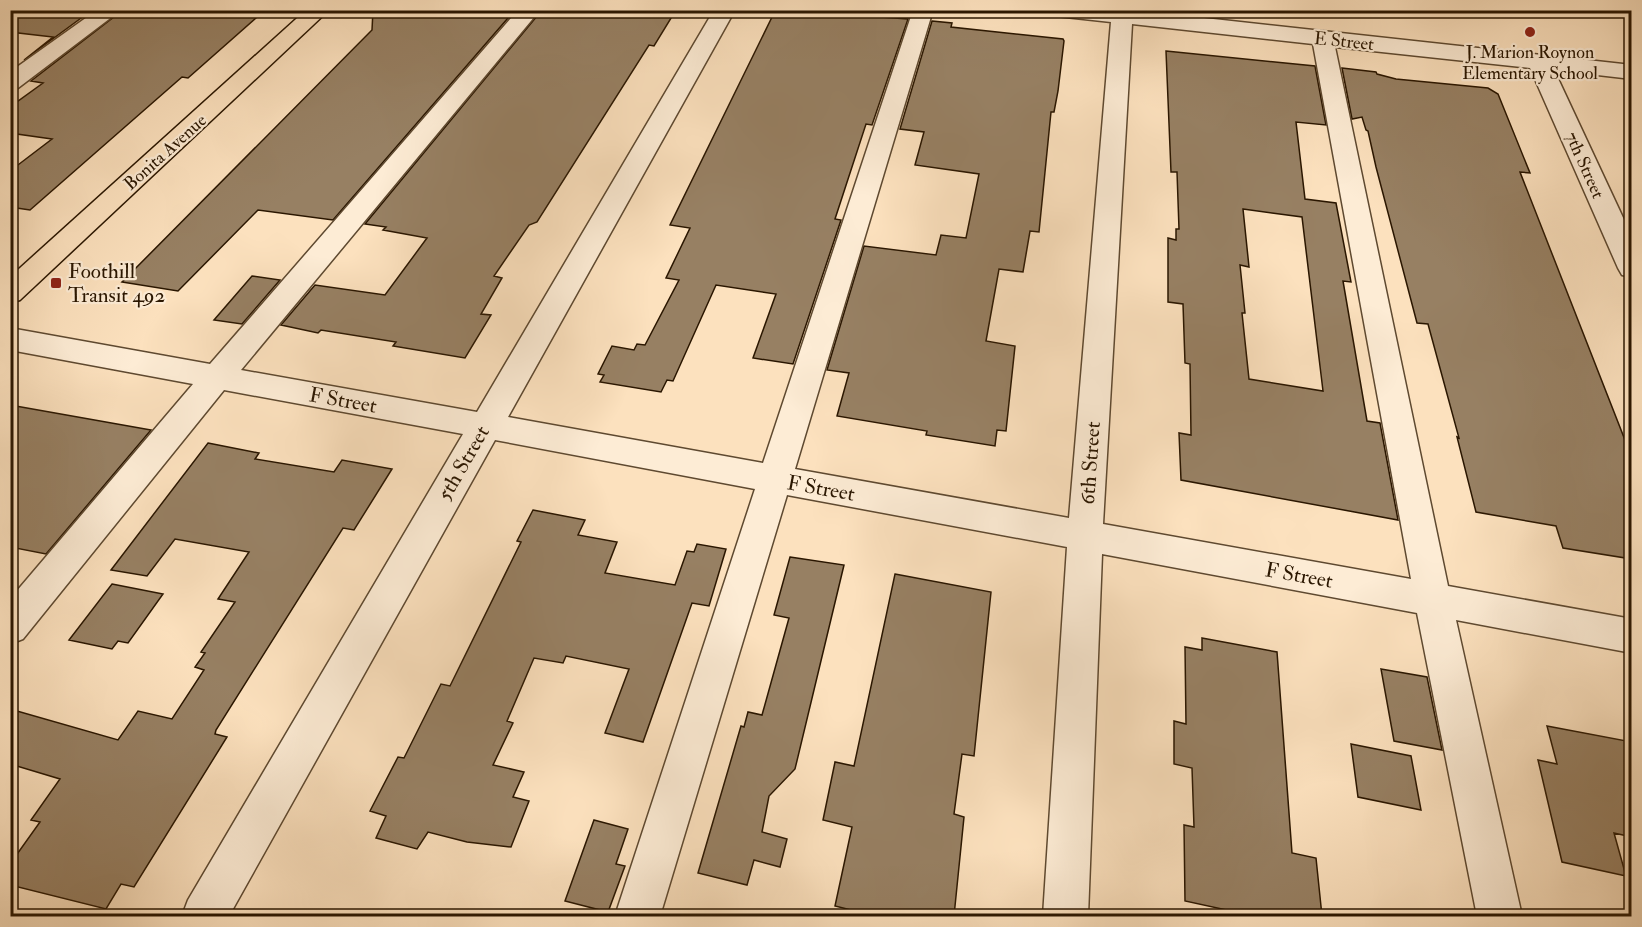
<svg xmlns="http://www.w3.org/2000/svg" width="1642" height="927" font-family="'IM FELL Double Pica',serif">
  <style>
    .building { fill: #978063; stroke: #2a1600; stroke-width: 1.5; fill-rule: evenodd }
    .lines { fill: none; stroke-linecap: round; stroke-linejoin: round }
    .minor-casing { stroke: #5e4930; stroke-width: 3 }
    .major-casing { stroke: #2a1600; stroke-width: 3 }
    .minor { fill: #fdecd5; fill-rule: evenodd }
    .major { fill: #fce1be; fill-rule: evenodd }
    .poi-dot { fill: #8f2418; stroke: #fdecd5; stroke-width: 2 }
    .labels { text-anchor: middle; stroke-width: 4.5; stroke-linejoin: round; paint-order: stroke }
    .far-street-label { font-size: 18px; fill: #2a1600; stroke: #fdecd5 }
    .far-poi-label { font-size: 18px; fill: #2a1600; stroke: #fdecd5 }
    .poi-label { font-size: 21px; fill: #2a1600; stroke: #fdecd5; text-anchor: start }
    .street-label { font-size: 21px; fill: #2a1600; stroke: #fdecd5 }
  </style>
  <rect width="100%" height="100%" fill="#fce1be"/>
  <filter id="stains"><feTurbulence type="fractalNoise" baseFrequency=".00333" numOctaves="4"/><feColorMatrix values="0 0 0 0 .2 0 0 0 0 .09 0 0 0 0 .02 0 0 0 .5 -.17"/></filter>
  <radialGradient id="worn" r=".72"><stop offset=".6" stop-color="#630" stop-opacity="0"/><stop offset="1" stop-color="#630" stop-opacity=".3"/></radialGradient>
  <path class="building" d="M10,10H92L24,60L53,37L10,32Z
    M123,10H265L188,78L182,77L30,210L10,207V171L52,139L10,133V107L43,83L31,81Z
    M373,10H515L333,220L258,210L178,291L122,282L372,30Z
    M542,10H676L654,46L649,45L537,222L529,225L494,276L502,278L481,314L491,315L465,358L393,346L396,342L321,330L318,333L281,325L315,285L385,295L427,238L383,230L386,227L365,224Z
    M784,10L908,19L872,125L866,124L835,219L841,220L793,364L753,358L776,294L716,285L673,381L667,380L661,392L600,382L604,375L598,374L612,346L634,350L637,344L645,345L679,280L666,278L690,228L670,225L775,11Z
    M932,21L952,23L951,27L1063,39L1064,41L1058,91L1054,112H1051L1039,232L1030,231L1023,272L999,269L986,341L1015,346L1006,431L997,430L995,446L926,435L927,431L837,416L849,373L827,370L864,246L936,255L941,235L966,238L979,174L915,165L924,132L900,129Z
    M1166,51L1315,66L1326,125L1296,122L1305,199L1336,203L1351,282L1343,281L1367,421L1380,423L1398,520L1181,480L1179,433L1191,435L1190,364L1185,363L1183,304L1168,302V238L1176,240V229H1179L1177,172H1171ZM1243,209L1302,217L1323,391L1249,379L1242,313H1245L1240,265L1249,267Z
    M1342,68L1376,72L1377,74L1396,79L1488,88L1498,94L1530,173L1520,172L1632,458V559L1563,548L1556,526L1476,512L1457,437L1459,438L1428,324L1417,323L1376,167L1368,131L1366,130L1362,117L1352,119Z
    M252,276L280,280L242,324L214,320Z
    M10,405L151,430L46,554L10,547Z
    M208,443L259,453L255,459L334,472L342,460L392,469L354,530L343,528L216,730L215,734L227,737L134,887L121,884L106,909L10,885V864L40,822L31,820L60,779L10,764V709L118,740L138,711L172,719L204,670L195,667L205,653L201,652L235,602L218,599L249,552L175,539L147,576L111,570Z
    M533,510L585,520L578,535L617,542L605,573L675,585L687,551L694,552L697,544L726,549L709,606L692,603L643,742L605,733L629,669L566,656L563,663L534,658L507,721L513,723L493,765L524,772L513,797L529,801L511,847L467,842L428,832L417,849L376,838L386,816L370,811L398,757L404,758L441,684L450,686L521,542L517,541Z
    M790,557L844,565L795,769L769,796L762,832L787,839L780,867L754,860L747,885L698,873L741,726L744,727L748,712L762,715L789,618L774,615Z
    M895,574L991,592L974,756L962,754L954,814L964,817L954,916H853L855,911L835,906L852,827L823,820L835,762L854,766Z
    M112,584L163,594L128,643L118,641L112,649L69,640Z
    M1202,638L1277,652L1292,853L1316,858L1322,916H1254L1185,901L1184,825L1194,827L1192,768L1174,764V721L1186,724L1185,647L1202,650Z
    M1381,669L1427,677L1442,750L1394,741Z
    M1547,726L1632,742V837L1614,833L1626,876L1562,862L1538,760L1557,764Z
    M1351,744L1411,756L1421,810L1358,797Z
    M594,820L628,829L616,864L625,866L608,912L565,901Z"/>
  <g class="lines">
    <g class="minor-casing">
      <path id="minor" d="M97,10H121L18,88L10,90V72Z
        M518,10H540L241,370L477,412L714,10H735L508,417L763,463L913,10H933L795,469L1069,518L1111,22L1056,16L1046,10H1132L1632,65V79L1554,70L1632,237V277L1622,275L1618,268L1530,68L1335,47L1448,586L1632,619V653L1456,620L1522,916H1477L1417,613L1102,554L1088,916H1043L1067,547L787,495L660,916H615L755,489L495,440L229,916H182L188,900L463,434L224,390L23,639L10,644V599L193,384L10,350V328L210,364ZM1132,24L1313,44L1411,579L1103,524Z"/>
    </g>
    <g class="major-casing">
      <path id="major" d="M306,10H329L20,300L10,303V277Z"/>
    </g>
    <use href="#minor" class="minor"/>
    <use href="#major" class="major"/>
  </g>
  <g class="poi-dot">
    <circle cx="1530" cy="32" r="6"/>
    <rect x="50" y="277" width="12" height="12" rx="3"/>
  </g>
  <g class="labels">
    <g class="far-street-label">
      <text transform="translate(1344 41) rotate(6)" y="6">E Street</text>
      <text transform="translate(165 152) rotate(-42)" y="6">Bonita Avenue</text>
      <text transform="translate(1585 165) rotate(66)" y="6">7th Street</text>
    </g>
    <g class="far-poi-label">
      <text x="1530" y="58">J. Marion Roynon<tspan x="1530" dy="21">Elementary School</tspan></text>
    </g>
    <g class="poi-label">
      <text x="68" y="278">Foothill<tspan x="68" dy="24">Transit 492</tspan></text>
    </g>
    <g class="street-label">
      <text transform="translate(343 400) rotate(10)" y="7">F Street</text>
      <text transform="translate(463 463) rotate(-60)" y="7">5th Street</text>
      <text transform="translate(1090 463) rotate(-86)" y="7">6th Street</text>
      <text transform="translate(821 488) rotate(10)" y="7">F Street</text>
      <text transform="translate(1299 575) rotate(10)" y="7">F Street</text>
    </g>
  </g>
  <rect width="1642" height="927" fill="none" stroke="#fce1be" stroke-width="36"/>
  <rect x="12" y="12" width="1618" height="903" fill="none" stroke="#2a1600" stroke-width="3"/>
  <rect x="18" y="18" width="1606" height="891" fill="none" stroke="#2a1600" stroke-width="1.5"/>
  <rect width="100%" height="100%" filter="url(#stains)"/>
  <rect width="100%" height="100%" fill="url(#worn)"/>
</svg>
